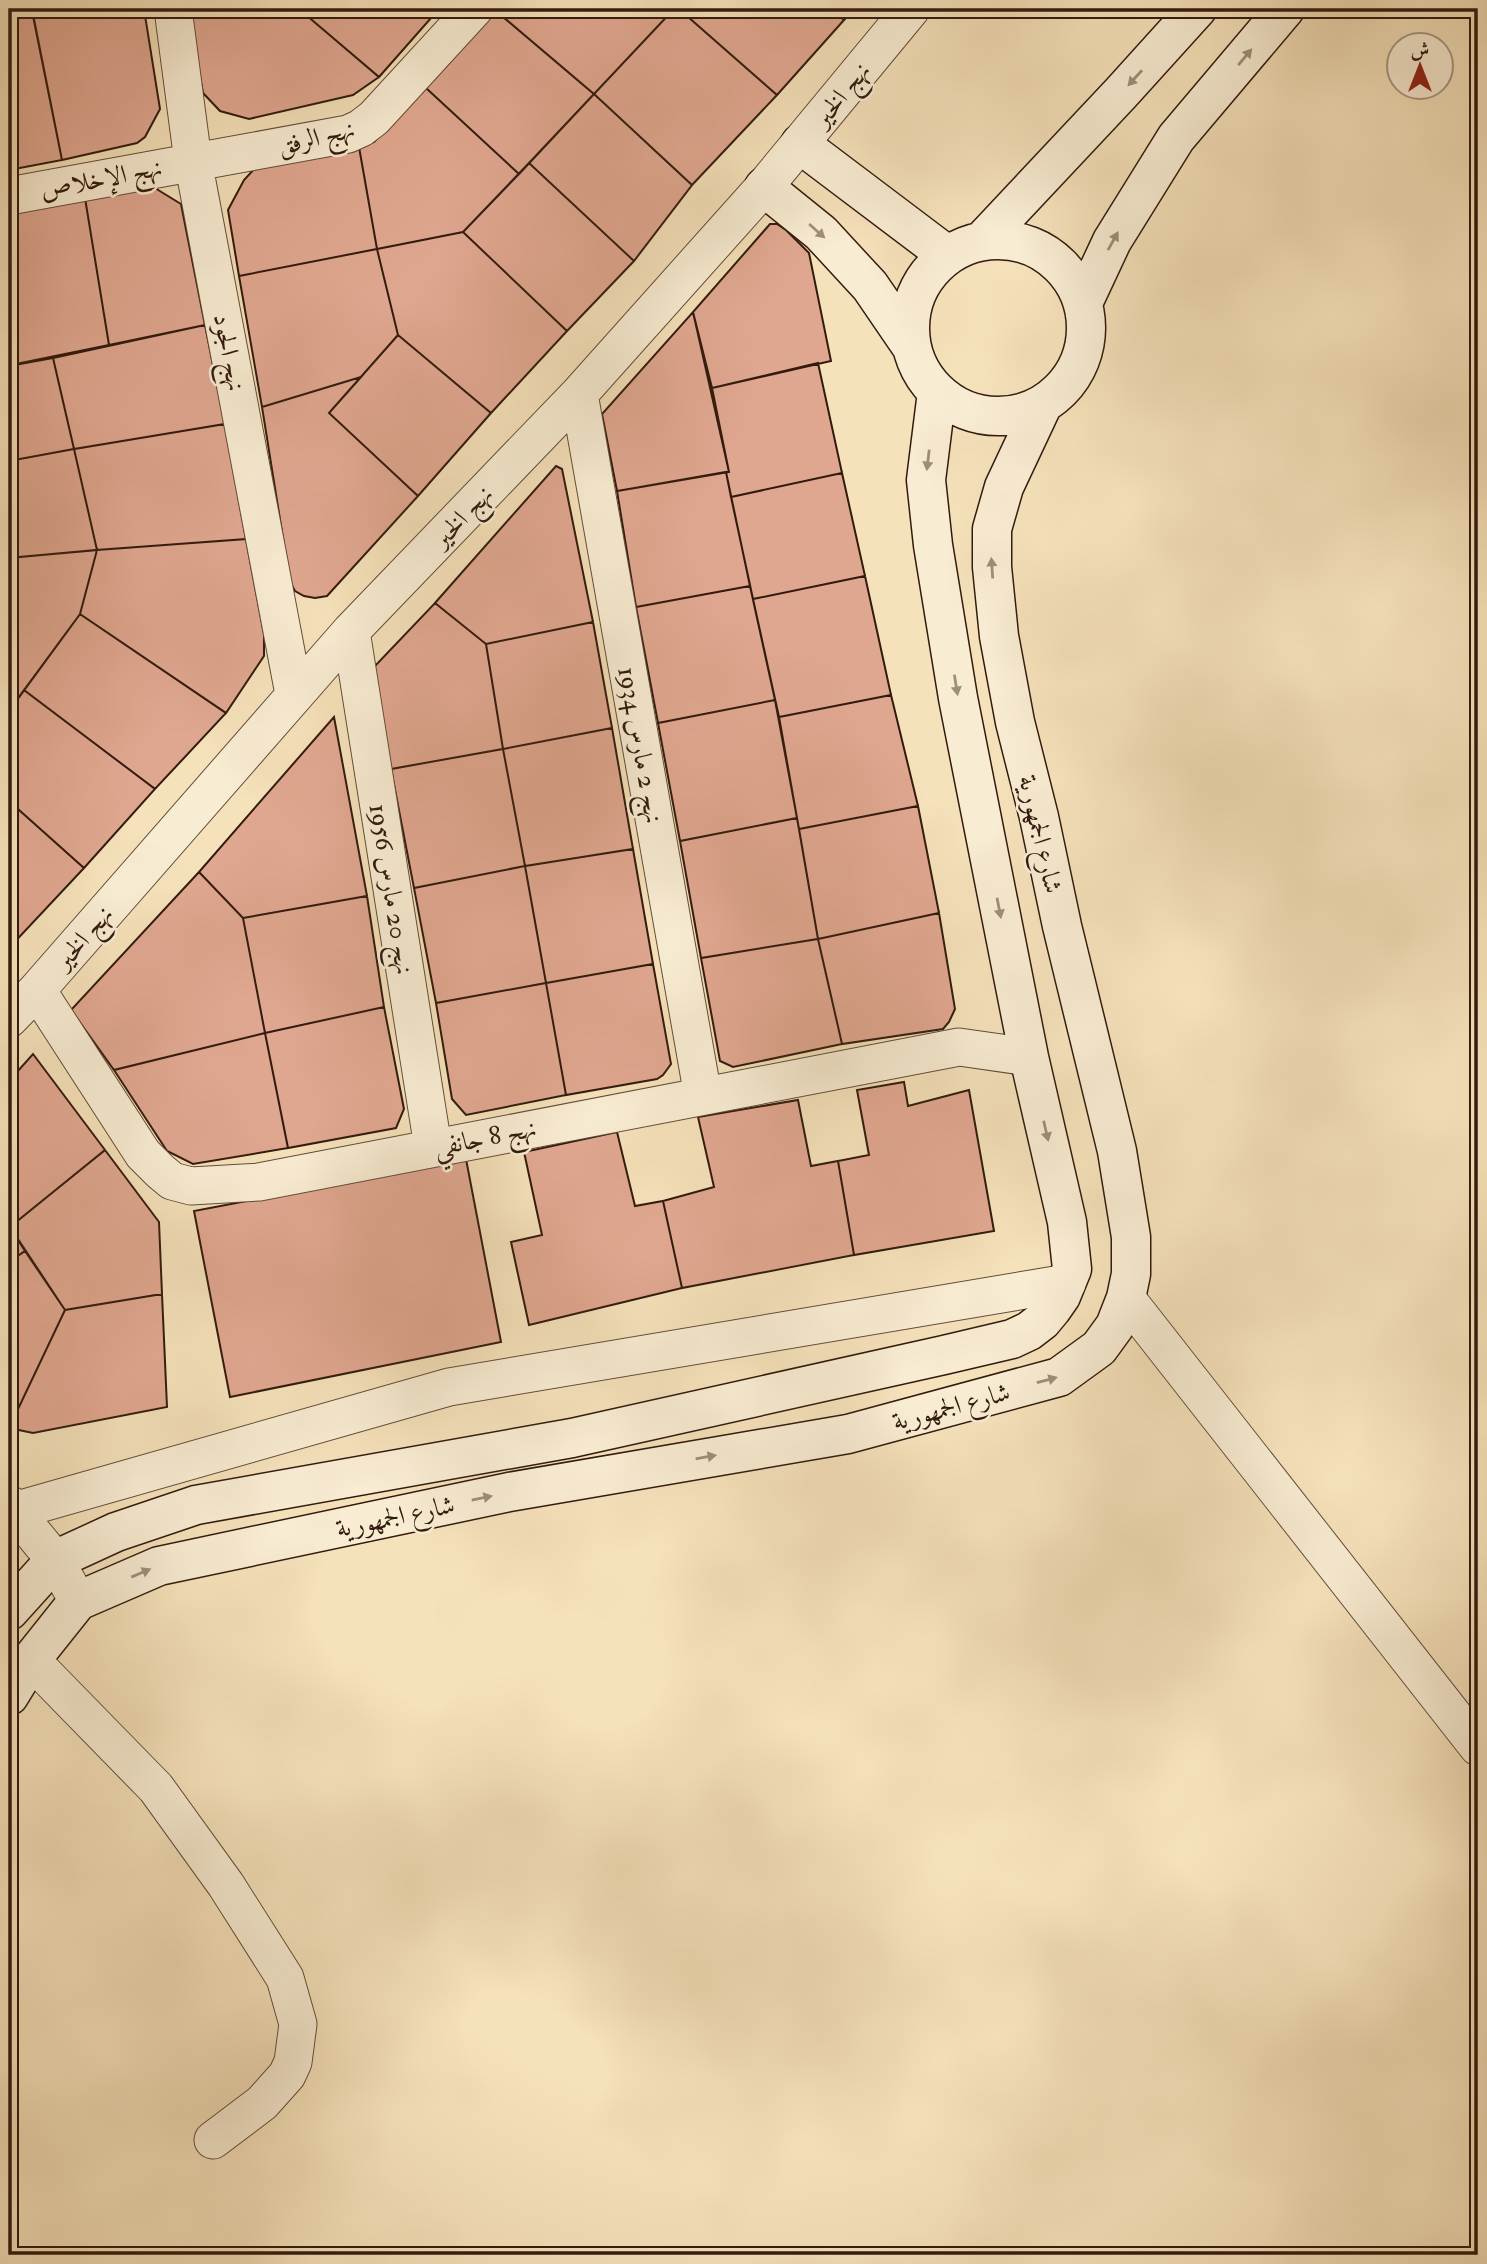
<svg xmlns="http://www.w3.org/2000/svg" width="1487" height="2264" font-family="'IM FELL Double Pica',Amiri,serif">
  <style>
    .building { fill: #e0a790; stroke: #321b0e; stroke-width: 2 }
    .lines { fill: none; stroke-linecap: round; stroke-linejoin: round }
    .street-casing { stroke: #634c39; stroke-width: 39 }
    .secondary-casing { stroke: #321b0e; stroke-width: 41 }
    .street { stroke: #f8ecd2; stroke-width: 37 }
    .secondary { stroke: #f8ecd2; stroke-width: 38 }
    .oneway { fill: #9f8e7a }
    .labels { text-anchor: middle; stroke-width: 5; stroke-linejoin: round; paint-order: stroke }
    .street-label { font-size: 26px; fill: #321b0e; stroke: #f8ecd2 }
  </style>
  <rect width="100%" height="100%" fill="#f5e1ba"/>
  <filter id="stains"><feTurbulence type="fractalNoise" baseFrequency=".00286" numOctaves="4"/><feColorMatrix values="0 0 0 0 .2 0 0 0 0 .09 0 0 0 0 .02 0 0 0 .5 -.17"/></filter>
  <radialGradient id="worn" r=".72"><stop offset=".6" stop-color="#630" stop-opacity="0"/><stop offset="1" stop-color="#630" stop-opacity=".3"/></radialGradient>
  <path class="building" d="M9,9H32L62,160L9,170Z
    M45,9H144L160,109L145,137L137,143L62,160L32,11Z
    M188,9H235L189,18Z
    M235,9H299L379,77L353,95L249,119L220,111L203,93L189,18Z
    M299,9H439L379,77Z
    M499,9H674L594,94L496,11Z
    M674,9H679L777,95L692,185L594,94Z
    M679,9H831L844,20L777,95Z
    M831,9H854L844,20Z
    M496,11L594,94L519,174L426,88Z
    M426,88L519,174L463,232L377,249L359,147L374,142Z
    M594,94L692,185L634,261L529,163Z
    M359,147L377,249L239,276L228,210L244,180L257,166Z
    M529,163L634,261L567,331L463,232Z
    M150,185L181,204L205,325L109,345L85,198Z
    M85,198L109,345L16,364L9,324V212Z
    M770,224H777L786,230L809,253L831,361L712,388L693,312Z
    M463,232L567,331L491,413L398,335L377,249Z
    M377,249L398,335L361,377L262,407L239,276Z
    M693,312L729,472L617,491L602,414Z
    M9,324L16,364L9,366Z
    M205,325L225,424L74,449L53,358Z
    M398,335L491,413L418,496L329,413Z
    M53,358L74,449L9,461V366Z
    M818,363L842,473L731,497L726,472H729L712,388Z
    M361,377L329,413L418,496L327,596L315,598L304,596L295,591L290,582L262,407Z
    M225,424L246,539L97,550L74,449Z
    M74,449L97,550L9,558V461Z
    M556,466L562,469L593,622L486,644L435,603Z
    M726,472L750,586L636,607L617,491Z
    M842,473L865,576L753,599L731,497Z
    M246,539L264,634V656L226,713L80,614L97,550Z
    M97,550L80,614L12,707L9,705V558Z
    M865,576L891,695L779,717L753,599Z
    M750,586L775,700L658,723L636,607Z
    M435,603L486,644L503,749L391,769L373,668Z
    M80,614L226,713L155,789L24,690Z
    M593,622L612,728L503,749L486,644Z
    M24,690L155,789L84,868L9,801V711Z
    M891,695L918,806L799,829L779,717Z
    M775,700L797,818L680,841L658,723Z
    M334,717L367,896L243,918L199,872Z
    M612,728L633,849L525,866L503,749Z
    M503,749L525,866L414,888L391,769Z
    M9,801L84,868L9,948Z
    M918,806L939,913L818,939L799,829Z
    M797,818L818,939L701,958L680,841Z
    M633,849L653,964L546,983L525,866Z
    M525,866L546,983L436,1003L414,888Z
    M199,872L243,918L265,1033L114,1070L71,1010Z
    M367,896L384,1007L265,1033L243,918Z
    M939,913L955,1009L949,1022L943,1029L842,1044L818,939Z
    M818,939L842,1044L733,1067L720,1061L701,958Z
    M653,964L671,1064L663,1075L657,1079L566,1095L546,983Z
    M546,983L566,1095L466,1115L452,1099L436,1003Z
    M384,1007L404,1109L396,1128L288,1148L265,1033Z
    M265,1033L288,1148L193,1164L167,1151L114,1070Z
    M33,1054L105,1150L10,1227L9,1081Z
    M904,1082L908,1106L969,1090L994,1231L854,1255L838,1161L869,1155L857,1090Z
    M798,1100L811,1166L838,1161L854,1255L682,1288L663,1201L714,1187L698,1117Z
    M617,1132L635,1206L663,1201L682,1288L529,1325L511,1242L542,1235L524,1152Z
    M105,1150L159,1222L162,1294L65,1310L10,1227Z
    M466,1159L501,1342L230,1397L194,1211Z
    M9,1226L25,1251L9,1262Z
    M25,1251L65,1310L9,1428V1262Z
    M162,1294L167,1407L33,1433L9,1428L65,1310Z"/>
  <g class="lines">
    <g class="street-casing">
      <path id="street" d="M173,9L193,161L294,694
        M9,196L348,134L361,128L374,118L474,9
        M579,394L703,1096
        M351,631L433,1147
        M37,990L143,1154L160,1171L172,1181L191,1186L259,1182L959,1047L1029,1057
        M9,1019L37,990L351,631L579,394L764,187L911,9
        M1126,1298L1478,1747
        M9,1504L55,1560L78,1601
        M14,1511L449,1387L1067,1283
        M31,1660L156,1788L226,1885L285,1978L298,2024L293,2062L287,2075L262,2103L213,2140"/>
    </g>
    <g class="secondary-casing">
      <path id="secondary" d="M800,144L947,255
        M764,187L821,233L870,286L911,346
        M910 328a88 88 0 1 1 176 0a88 88 0 1 1-176 0Z
        M982,241L1121,93L1197,9
        M1083,303L1112,241L1176,138L1285,9
        M9,1611L55,1560L116,1532L196,1505L572,1438L944,1355L1012,1339L1029,1331L1042,1321L1052,1309L1061,1296L1072,1269L1067,1222L1029,1057L958,698L933,545L926,480L937,392
        M9,1696L31,1660L78,1601L159,1566L509,1492L848,1434L1059,1377L1099,1348L1115,1326L1126,1298L1131,1274V1237L1117,1151L1062,926L1039,817L1015,722L999,636L992,567V529L1004,487L1043,404"/>
    </g>
    <use href="#street" class="street"/>
    <use href="#secondary" class="secondary"/>
  </g>
  <defs><path id="oneway-solid" d="M-6-.8H1V-3.2L6.5 0L1 3.2V.8H-6Z" transform="scale(1.75)"/></defs>
  <g class="oneway">
    <use href="#oneway-solid" transform="translate(1245 57) rotate(-50)"/>
    <use href="#oneway-solid" transform="translate(1135 78) rotate(132)"/>
    <use href="#oneway-solid" transform="translate(817 231) rotate(42)"/>
    <use href="#oneway-solid" transform="translate(1113 241) rotate(-61)"/>
    <use href="#oneway-solid" transform="translate(928 460) rotate(97)"/>
    <use href="#oneway-solid" transform="translate(992 568) rotate(-94)"/>
    <use href="#oneway-solid" transform="translate(956 685) rotate(81)"/>
    <use href="#oneway-solid" transform="translate(999 908) rotate(79)"/>
    <use href="#oneway-solid" transform="translate(1046 1131) rotate(77)"/>
    <use href="#oneway-solid" transform="translate(1047 1380) rotate(-15)"/>
    <use href="#oneway-solid" transform="translate(706 1457) rotate(-10)"/>
    <use href="#oneway-solid" transform="translate(482 1498) rotate(-12)"/>
    <use href="#oneway-solid" transform="translate(141 1573) rotate(-23)"/>
  </g>
  <g class="labels">
    <g class="street-label">
      <text transform="translate(841 94) rotate(-51)" y="9">نهج الخير</text>
      <text transform="translate(316 137) rotate(-14)" y="9">نهج الرفق</text>
      <text transform="translate(101 178) rotate(-11)" y="9">نهج الإخلاص</text>
      <text transform="translate(230 352) rotate(79)" y="9">نهج الجود</text>
      <text transform="translate(462 516) rotate(-46)" y="9">نهج الخير</text>
      <text transform="translate(641 745) rotate(80)" y="9">نهج 2 مارس 1934</text>
      <text transform="translate(1041 834) rotate(77)" y="9">شارع الجمهورية</text>
      <text transform="translate(392 889) rotate(81)" y="9">نهج 20 مارس 1956</text>
      <text transform="translate(83 937) rotate(-49)" y="9">نهج الخير</text>
      <text transform="translate(485 1137) rotate(-11)" y="9">نهج 8 جانفي</text>
      <text transform="translate(951 1406) rotate(-15)" y="9">شارع الجمهورية</text>
      <text transform="translate(395 1516) rotate(-12)" y="9">شارع الجمهورية</text>
    </g>
  </g>
  <rect width="1487" height="2264" fill="none" stroke="#f5e1ba" stroke-width="35"/>
  <rect x="10" y="10" width="1466" height="2243" fill="none" stroke="#321b0e" stroke-width="3.5"/>
  <rect x="18" y="18" width="1452" height="2229" fill="none" stroke="#321b0e" stroke-width="2"/>
  <g transform="translate(1420 66)"><circle r="33" fill="#f8ecd2" stroke="#a99884" stroke-width="2"/>
  <path d="M0-5L12 26L0 18L-12 26Z" fill="#8f2418"/>
  <text y="-10" font-size="19" font-weight="bold" text-anchor="middle" fill="#321b0e">ش</text>
  </g>
  <rect width="100%" height="100%" filter="url(#stains)"/>
  <rect width="100%" height="100%" fill="url(#worn)"/>
</svg>
